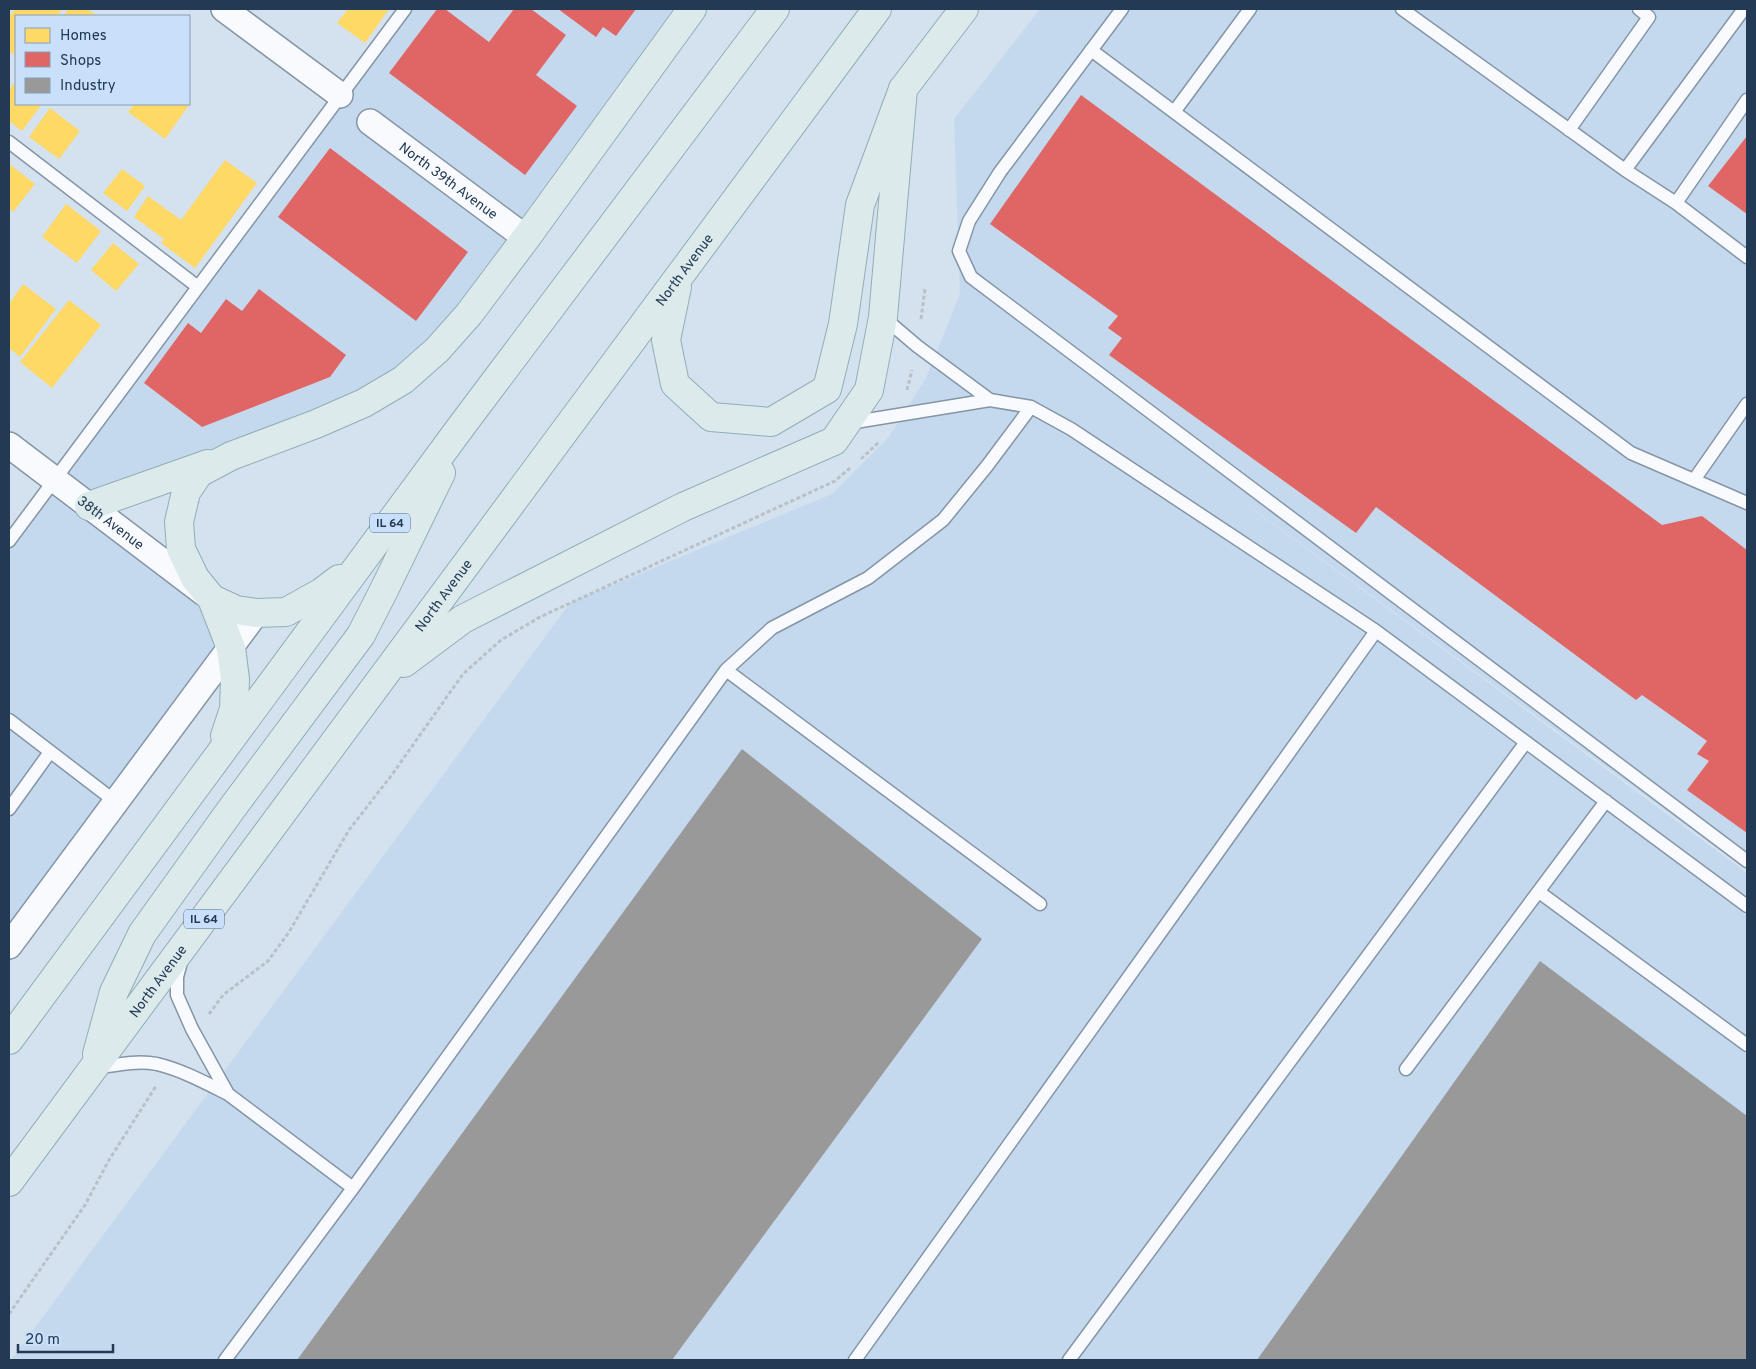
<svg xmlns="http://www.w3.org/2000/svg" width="1756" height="1369" font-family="Overpass,sans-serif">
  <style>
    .built { fill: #c5d9ee }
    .homes { fill: #ffd966 }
    .shops { fill: #e06666 }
    .industry { fill: #999 }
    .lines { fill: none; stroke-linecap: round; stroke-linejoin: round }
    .service-casing { stroke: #8495a6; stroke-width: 15 }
    .minor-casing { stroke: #8495a6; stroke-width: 28 }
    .primary-casing { stroke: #91aeb6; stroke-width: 30 }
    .path { stroke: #b9c1c8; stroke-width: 3; stroke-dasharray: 4 2.5; stroke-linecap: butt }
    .service { stroke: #f9fafd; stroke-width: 12 }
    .minor { stroke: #f9fafd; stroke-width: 25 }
    .primary { stroke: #dceaec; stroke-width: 28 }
    .labels { text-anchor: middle; stroke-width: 5; stroke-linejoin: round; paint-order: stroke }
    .shield { fill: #c9e0fa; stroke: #546c86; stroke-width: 1 }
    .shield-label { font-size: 12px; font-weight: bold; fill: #223a54 }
    .street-label { font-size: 14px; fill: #223a54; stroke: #c9e0fa }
  </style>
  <rect width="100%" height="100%" fill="#d4e1ef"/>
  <path class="built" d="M405,9H692L403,379L90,505L212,599L231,648L9,946V541Z
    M1040,9H1739L1747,15V870L1167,446L1747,873V1360H11L570,603L832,494L888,438L925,380L960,294L954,119Z"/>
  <path class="homes" d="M15,9H63L57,16H16V56L9,51V17Z
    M68,9H87L98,16H63Z
    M348,9H389L365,43L337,23Z
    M14,83L16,84V104H42L22,131L9,121V90Z
    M189,101L191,102L165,139L128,112L134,104H189Z
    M50,108L80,131L59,159L29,137Z
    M225,160L257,183L195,268L161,243L164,239L134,217L148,196L181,220Z
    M9,164L35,184L13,212L9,208Z
    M122,169L145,186L127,211L103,193Z
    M66,204L101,231L77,263L42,237Z
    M113,243L139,264L116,291L91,270Z
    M23,284L56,309L20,357L9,348V304Z
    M69,300L101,325L52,388L20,362Z"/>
  <path class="shops" d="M437,9H445L489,42L514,9H531L566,35L536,75L577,106L525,175L389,73Z
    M558,9H636L616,36L603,27L596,37Z
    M1081,95L1662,525L1702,516L1747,550V833L1687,790L1709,761L1697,754L1707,741L1642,695L1636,700L1376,507L1356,533L1109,355L1122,338L1108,328L1118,316L990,224Z
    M1747,136V214L1708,186Z
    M330,148L468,252L416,321L278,217Z
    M259,289L346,355L330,377L202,427L144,383L188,323L201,333L226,299L242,311Z"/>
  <path class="industry" d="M742,749L982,939L672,1360H297Z
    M1540,961L1747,1116V1360H1257Z"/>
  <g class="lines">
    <g class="service-casing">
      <path id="service" d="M1122,9L1000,172L969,221L959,251L971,277L1747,861
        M1402,9L1625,170L1744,9
        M1091,50L1631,453L1747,503
        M1174,112L1250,9
        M1569,130L1649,17L1639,9
        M9,142L198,287
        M1625,170L1676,203L1747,257
        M1676,203L1747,100
        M883,317L917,346L990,400L1031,407L1071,429L1376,631L1747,906
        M849,423L990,400
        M1694,480L1747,404
        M9,541L405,9
        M726,670L772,628L868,578L943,520L987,466L1031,407
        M9,720L116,802
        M9,809L50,752
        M1539,892L1747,1045
        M95,1068C115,1065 137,1060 157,1064C182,1070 206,1083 228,1094L192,1029L177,995V977L181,962
        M1406,1069L1606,801
        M353,1188L726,670L1040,904
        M225,1360L353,1188L228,1094
        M855,1360L1376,631
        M1069,1360L1526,742"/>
    </g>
    <g class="minor-casing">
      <g id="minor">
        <path d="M224,9L340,95"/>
        <path id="s1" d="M370,122L526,238"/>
        <path id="s2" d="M9,445L204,593"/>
        <path d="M9,946L256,613"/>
      </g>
    </g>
    <g class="primary-casing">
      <g id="primary">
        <path d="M677,287L666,340L675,384L711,417L771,422L827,389L843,324L860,205L903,89L964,9"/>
        <path d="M89,506L208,464"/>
        <path d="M212,599L236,610L256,613L286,612L322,592L339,579"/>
        <path d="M404,663L463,619L683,507L834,441L869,390L883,317L903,89"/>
        <path d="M225,736L234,709L235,679L231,648L212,599L195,578L181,549L179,522L186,492L199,473L231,456L316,424L364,403L403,380L437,350L469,314L526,238L692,9"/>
        <path d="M9,1040L463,424L775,9"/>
        <path d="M97,1054L114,992L142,934L230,811L361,635L383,592L441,473"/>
        <path id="s3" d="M9,1182L877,9"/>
      </g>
    </g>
    <path class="path" d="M921,319L925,289
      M907,390L912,370
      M861,459L880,441
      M209,1014L223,995L268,961L289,932L349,830L391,776L463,674L501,640L540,617L835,481L850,468
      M9,1314L85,1205L109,1160L156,1086"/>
    <use href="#service" class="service"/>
    <use href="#minor" class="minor"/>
    <use href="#primary" class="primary"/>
  </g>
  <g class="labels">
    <g class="shield">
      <rect x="370" y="513.5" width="40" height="19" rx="4"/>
      <rect x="184" y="909.5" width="40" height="19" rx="4"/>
    </g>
    <g class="shield-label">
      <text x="390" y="527">IL 64</text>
      <text x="204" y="923">IL 64</text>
    </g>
    <g class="street-label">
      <text dy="5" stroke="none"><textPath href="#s1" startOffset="98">North 39th Avenue</textPath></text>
      <text dy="5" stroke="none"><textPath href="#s3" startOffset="1135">North Avenue</textPath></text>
      <text dy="5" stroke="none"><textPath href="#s2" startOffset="128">38th Avenue</textPath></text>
      <text dy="5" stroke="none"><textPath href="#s3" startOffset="730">North Avenue</textPath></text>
      <text dy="5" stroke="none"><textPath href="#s3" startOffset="250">North Avenue</textPath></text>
    </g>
  </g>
  <rect width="1756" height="1369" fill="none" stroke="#223a54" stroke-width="20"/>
  <rect x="15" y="15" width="175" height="90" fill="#c9e0fa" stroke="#869eb8"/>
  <rect x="25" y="28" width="25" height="15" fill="#ffd966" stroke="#869eb8"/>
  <text x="60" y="40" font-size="15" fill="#223a54">Homes</text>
  <rect x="25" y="52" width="25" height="15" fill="#e06666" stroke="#869eb8"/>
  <text x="60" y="65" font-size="15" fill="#223a54">Shops</text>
  <rect x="25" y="78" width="25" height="15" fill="#999999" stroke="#869eb8"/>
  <text x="60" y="90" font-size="15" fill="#223a54">Industry</text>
  <path d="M18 1344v8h95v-8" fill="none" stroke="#223a54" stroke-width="2.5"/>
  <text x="25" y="1344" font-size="15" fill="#223a54" stroke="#c9e0fa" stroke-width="4" paint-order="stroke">20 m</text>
</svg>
